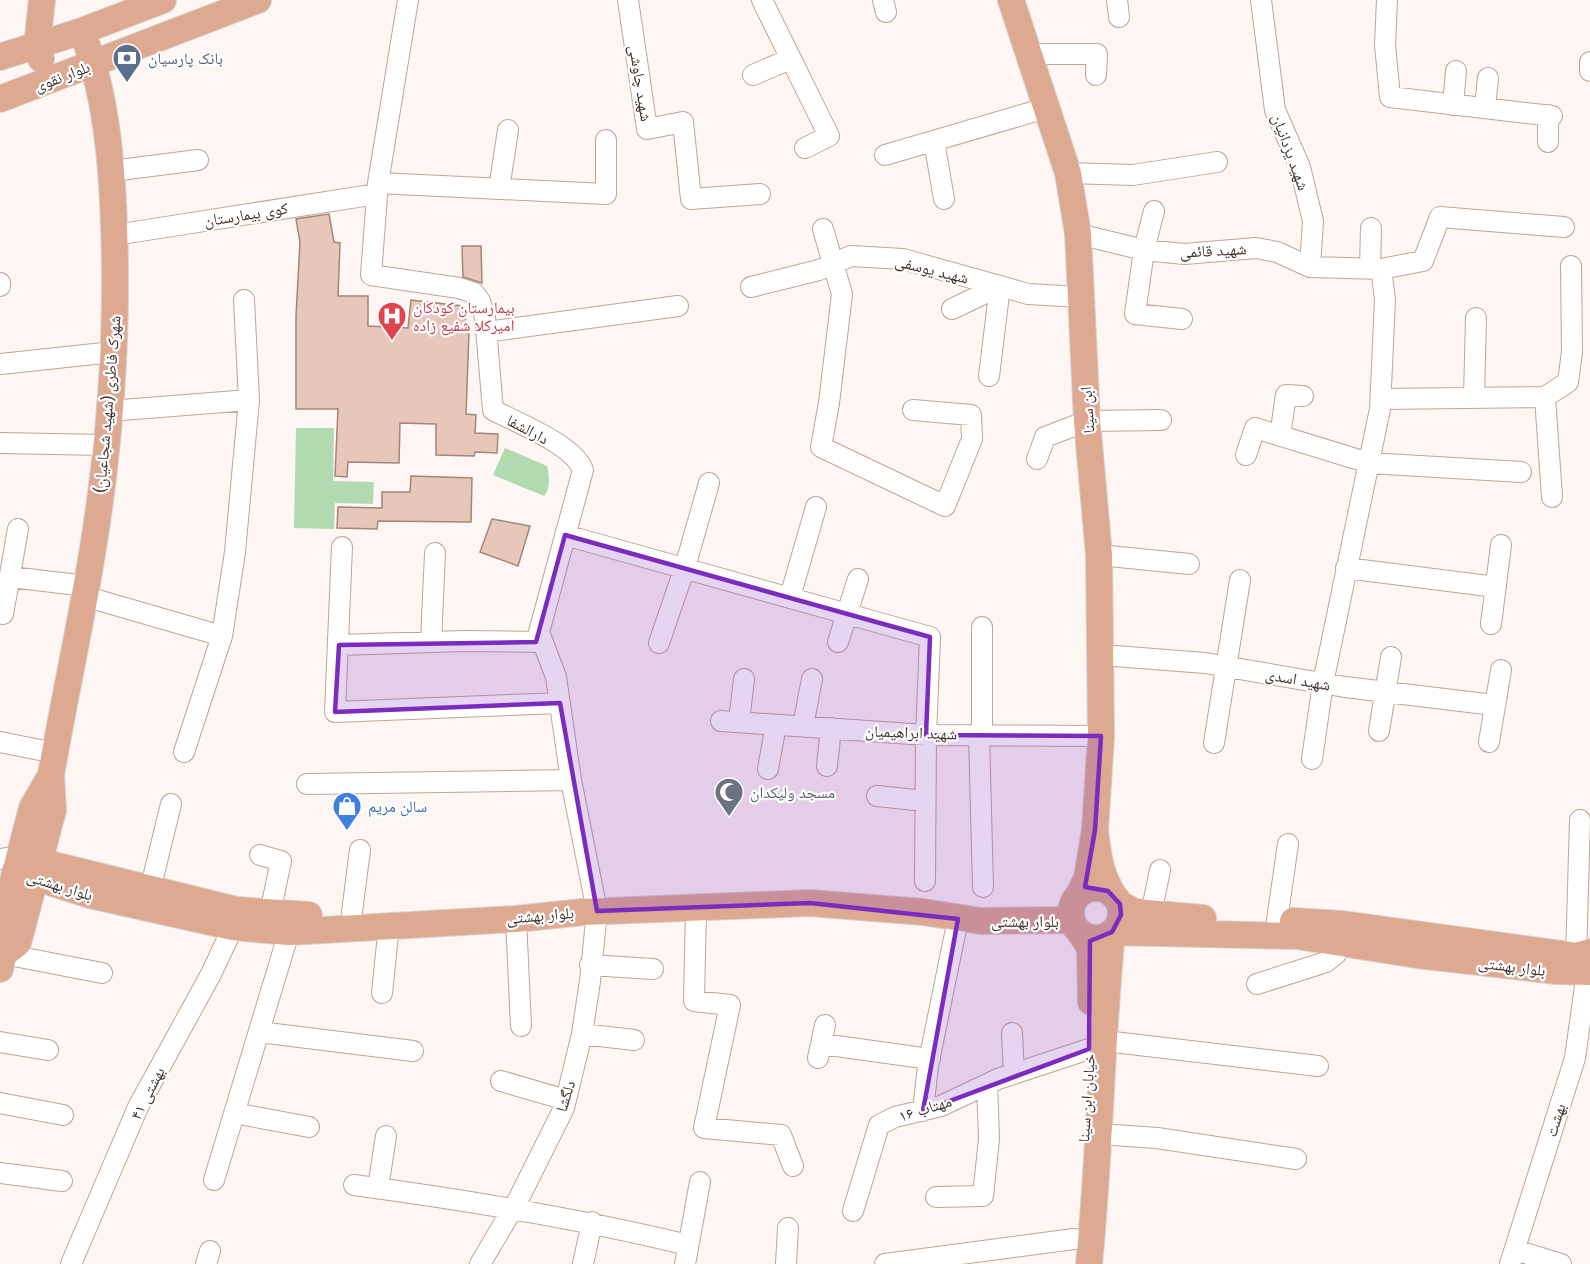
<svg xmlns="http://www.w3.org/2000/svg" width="1590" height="1264" font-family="'Fira Sans','Noto Naskh Arabic',sans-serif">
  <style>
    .green { fill: #b1dab0 }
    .building { fill: #e8c7bb; stroke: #a38579; stroke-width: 1.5 }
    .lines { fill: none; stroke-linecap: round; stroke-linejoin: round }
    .minor-casing { stroke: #c1a493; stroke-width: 22 }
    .major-casing { stroke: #d5d2d0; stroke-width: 28 }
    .minor { stroke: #fff; stroke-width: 20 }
    .major { stroke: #dea991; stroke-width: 26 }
    .marked { fill: #7b2cbf; fill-opacity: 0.2; stroke: #7b2cbf; stroke-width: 4.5; stroke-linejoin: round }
    .labels { text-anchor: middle; stroke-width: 4.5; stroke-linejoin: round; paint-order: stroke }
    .service-label { font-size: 16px; fill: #4e5e75; stroke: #fff; text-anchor: start }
    .street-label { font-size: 16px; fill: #3e322b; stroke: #fff }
    .health-label { font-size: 16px; fill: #be3a42; stroke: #fff; text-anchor: start }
    .worship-label { font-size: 16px; fill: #5b616d; stroke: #fff; text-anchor: start }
    .shop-label { font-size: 16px; fill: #366cbe; stroke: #fff; text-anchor: start }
  </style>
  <rect width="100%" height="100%" fill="#fdf6f3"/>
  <path class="green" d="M296,428H334L333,481L374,482L373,504L335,503L334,529L294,528Z
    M505,448L547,466C549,475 551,488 544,496L493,475Z"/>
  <path class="building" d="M329,214L334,242L340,243L338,296H368V326L408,328L411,300L463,306L462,314L466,315L464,332H469L466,414L476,415L475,433L498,434L497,453L475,452L474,456L436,455V424L400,423L399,463L348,462L347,477L335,476L338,409H296V316L300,242L296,219Z
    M462,246H481L482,283L463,277Z
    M411,476L472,478L471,522L378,521L377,529L337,528L338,507L382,508V492H410Z
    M492,519L530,526L518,566L480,552Z"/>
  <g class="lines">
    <g class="minor-casing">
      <path id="minor" d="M408,0L378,183L371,275L459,288L474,293L480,301L485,317L493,410C517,423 573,444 583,470L539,632L556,677L571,780L597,911L590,981L582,1034L564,1108L519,1198L480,1264
        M628,0L647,129L683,122L691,199L760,194
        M762,0L829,136L805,148
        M883,0L886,12
        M1117,0L1119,17
        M1261,0L1275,110L1300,167L1313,221L1310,267
        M1387,0L1385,45L1390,97L1552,116
        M1029,54H1097L1096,75
        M1590,62V71
        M753,75L790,59
        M1453,105L1456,71
        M1485,108L1488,78
        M1548,115V142
        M934,141L944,199
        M885,155L1046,108
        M112,171L198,160
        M1068,173L1133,175L1217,162
        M378,183L606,194V140
        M499,189L508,130
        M1154,211L1144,250L1135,314L1182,319
        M823,229L842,294L829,403L821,447L945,506L972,439L971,415L913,410
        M1078,234L1144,250L1184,254L1256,248L1277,252L1310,267L1381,269L1423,261L1440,217L1564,227
        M115,235L377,194
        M1370,268L1371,228
        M0,283V286
        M751,287L819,270L851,256L903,259L1028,294L1080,297
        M952,309L1000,286L989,376
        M486,332L678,306
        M0,364L113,352
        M1545,397L1552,497
        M1474,398L1476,318
        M1381,399L1545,397L1568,382L1572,352L1571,266
        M109,411L249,400
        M1280,436L1286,395L1303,396
        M0,443L105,445
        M1246,455L1255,428L1369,463L1521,472
        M1037,459L1045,437L1087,421L1161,420
        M565,535L930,637L926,735L925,881
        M342,547L335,712L560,703
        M1099,555L1189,564
        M1346,568L1496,587
        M11,577L86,586
        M84,596L222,636
        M790,597L816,507
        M3,614L18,529
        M1491,624L1501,545
        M431,642L435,553
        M838,642L858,579
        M659,643L685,567L709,483
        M339,645L464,641L543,642
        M1102,655L1205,663L1345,687L1494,705
        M721,721L926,735L1101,736
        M739,722L744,679
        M803,726L812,679
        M1379,731L1391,657
        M979,734L983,887
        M982,734V627
        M0,742L55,753
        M1489,742L1501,670
        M1214,743L1240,580
        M184,752L222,636L235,552L249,400L244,300
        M1312,759L1323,683L1380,409L1385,299L1381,269
        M827,766L831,728
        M768,769L776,725
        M307,784L571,780
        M877,796L925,801
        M260,855L281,861L270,913
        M0,859L20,856
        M150,890L171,804
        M696,909L694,1001L730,1005L704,1128L781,1135L793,1166
        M352,912L360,850
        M1151,914L1160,870
        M516,919L521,1026
        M1277,920L1288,844
        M4,954L102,973
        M1576,956L1580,820
        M590,965L653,969
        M1257,984L1326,962L1336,954L1338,943
        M382,993L389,925
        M259,1032L413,1051
        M1012,1033L1014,1074
        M582,1034L634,1040
        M1105,1041L1318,1066
        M0,1042L48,1050
        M822,1044L930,1059
        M818,1058L825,1025
        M501,1081L566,1100
        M0,1103L63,1115
        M923,1111L928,1066L958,919
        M234,1113L309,1127
        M1100,1134L1157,1138L1296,1159
        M0,1173L62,1181
        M214,1180L289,932
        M354,1185C466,1200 577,1218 688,1245
        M378,1188L386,1136
        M936,1197L983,1196L989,1139L987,1084
        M853,1211L879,1125L895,1117L941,1106L998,1079L1089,1049
        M1515,1250L1561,1264
        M71,1264L138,1107L211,974L233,927
        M206,1264L210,1251
        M583,1264L592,1222
        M685,1264L700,1182
        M786,1264L788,1228
        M885,1264L1074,1239
        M1510,1264L1575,1058L1587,972"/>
    </g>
    <g class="major-casing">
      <path id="major" d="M1011,0L1068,173L1078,234L1087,421L1099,555L1101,736L1095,830
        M0,57L82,31L163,0
        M41,59L37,46L42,0
        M0,99L258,0
        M34,860L237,910L309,915
        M15,871L90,895L233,927L289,932L516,919L583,912L810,903L923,912L981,921L1072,920
        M1071 913a25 25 0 1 1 50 0a25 25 0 1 1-50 0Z
        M1079,894L1087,878L1095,830C1098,855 1100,874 1114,896
        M1120,904L1135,912L1203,918
        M1293,921L1342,924L1576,956L1590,952
        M0,931L32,808L51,775
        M1081,934L1090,948L1091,1002
        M0,969L4,954L18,943L53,810L51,775C64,699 81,624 93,548C110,443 118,333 114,227C112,162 106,93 82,31
        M1089,1264C1100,1154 1101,1043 1112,932L1297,936L1417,955L1557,971L1590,972"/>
    </g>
    <use href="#minor" class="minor"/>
    <use href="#major" class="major"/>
  </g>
  <path class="marked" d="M565,535L930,637L926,735L1101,736L1095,830L1085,887L1108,891L1120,904L1121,915L1112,932L1090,941L1089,1049L923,1111L958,919L810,903L597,911L560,703L335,712L339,645L536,642Z"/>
  <defs>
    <g id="bank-pin" transform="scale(1.5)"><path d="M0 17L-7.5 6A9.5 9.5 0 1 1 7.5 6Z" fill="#5c6f8a" stroke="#fff"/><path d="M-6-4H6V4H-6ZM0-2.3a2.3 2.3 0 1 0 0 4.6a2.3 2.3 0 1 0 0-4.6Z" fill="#fff"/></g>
    <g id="hospital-pin" transform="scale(1.5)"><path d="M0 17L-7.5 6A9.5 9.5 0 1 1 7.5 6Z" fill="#e0444e" stroke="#fff"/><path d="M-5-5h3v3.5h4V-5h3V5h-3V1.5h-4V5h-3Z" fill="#fff"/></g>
    <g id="mosque-pin" transform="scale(1.5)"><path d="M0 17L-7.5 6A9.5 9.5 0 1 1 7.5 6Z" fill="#6b7280" stroke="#fff"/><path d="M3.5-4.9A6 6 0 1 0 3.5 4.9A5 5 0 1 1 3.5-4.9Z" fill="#fff"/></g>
    <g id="shop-pin" transform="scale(1.5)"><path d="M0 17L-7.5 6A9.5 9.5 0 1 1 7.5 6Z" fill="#3f7fe0" stroke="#fff"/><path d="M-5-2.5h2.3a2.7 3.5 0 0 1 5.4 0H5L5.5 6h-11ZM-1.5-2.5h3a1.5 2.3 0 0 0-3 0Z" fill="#fff"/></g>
  </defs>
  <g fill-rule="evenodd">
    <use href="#bank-pin" x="127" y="58"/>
    <use href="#hospital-pin" x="392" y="316"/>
    <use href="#mosque-pin" x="729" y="792"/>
    <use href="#shop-pin" x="347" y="806"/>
  </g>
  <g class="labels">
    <g class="service-label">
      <text x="148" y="64">بانک پارسیان</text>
    </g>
    <g class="street-label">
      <text transform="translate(62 76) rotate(-21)" y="6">بلوار نقوی</text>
      <text transform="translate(641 83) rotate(81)" y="6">شهید چاوشی</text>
      <text transform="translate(1291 152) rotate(70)" y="6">شهید یزدانیان</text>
      <text transform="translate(246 214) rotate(-9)" y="6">کوی بیمارستان</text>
      <text transform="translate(1213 250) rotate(-3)" y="6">شهید قائمی</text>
      <text transform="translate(932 269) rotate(14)" y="6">شهید یوسفی</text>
      <text transform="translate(107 404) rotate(-85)" y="6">شهرک فاطری (شهید شجاعیان)</text>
      <text transform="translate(1087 410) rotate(-94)" y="6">ابن سینا</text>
      <text transform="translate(528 429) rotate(28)" y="6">دارالشفا</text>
      <text transform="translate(1298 679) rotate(10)" y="6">شهید اسدی</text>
      <text transform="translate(911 732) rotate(2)" y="6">شهید ابراهیمیان</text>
      <text transform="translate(60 885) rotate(17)" y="6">بلوار بهشتی</text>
      <text transform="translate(540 915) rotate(-5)" y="6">بلوار بهشتی</text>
      <text x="1025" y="927">بلوار بهشتی</text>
      <text transform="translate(1512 966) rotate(7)" y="6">بلوار بهشتی</text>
      <text transform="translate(147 1093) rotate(-63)" y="6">بهشتی ۴۱</text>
      <text transform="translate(565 1096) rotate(-73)" y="6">دلگشا</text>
      <text transform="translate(1086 1098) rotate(-86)" y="6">خیابان ابن سینا</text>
      <text transform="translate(925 1108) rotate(-17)" y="6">مهتاب ۱۶</text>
      <text transform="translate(1555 1120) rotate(-73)" y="6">بهشت</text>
    </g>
    <g class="health-label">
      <text x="413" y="313">بیمارستان کودکان<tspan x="413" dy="18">امیرکلا شفیع زاده</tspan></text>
    </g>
    <g class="worship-label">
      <text x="750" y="798">مسجد ولیکدان</text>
    </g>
    <g class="shop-label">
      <text x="368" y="812">سالن مریم</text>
    </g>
  </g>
</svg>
